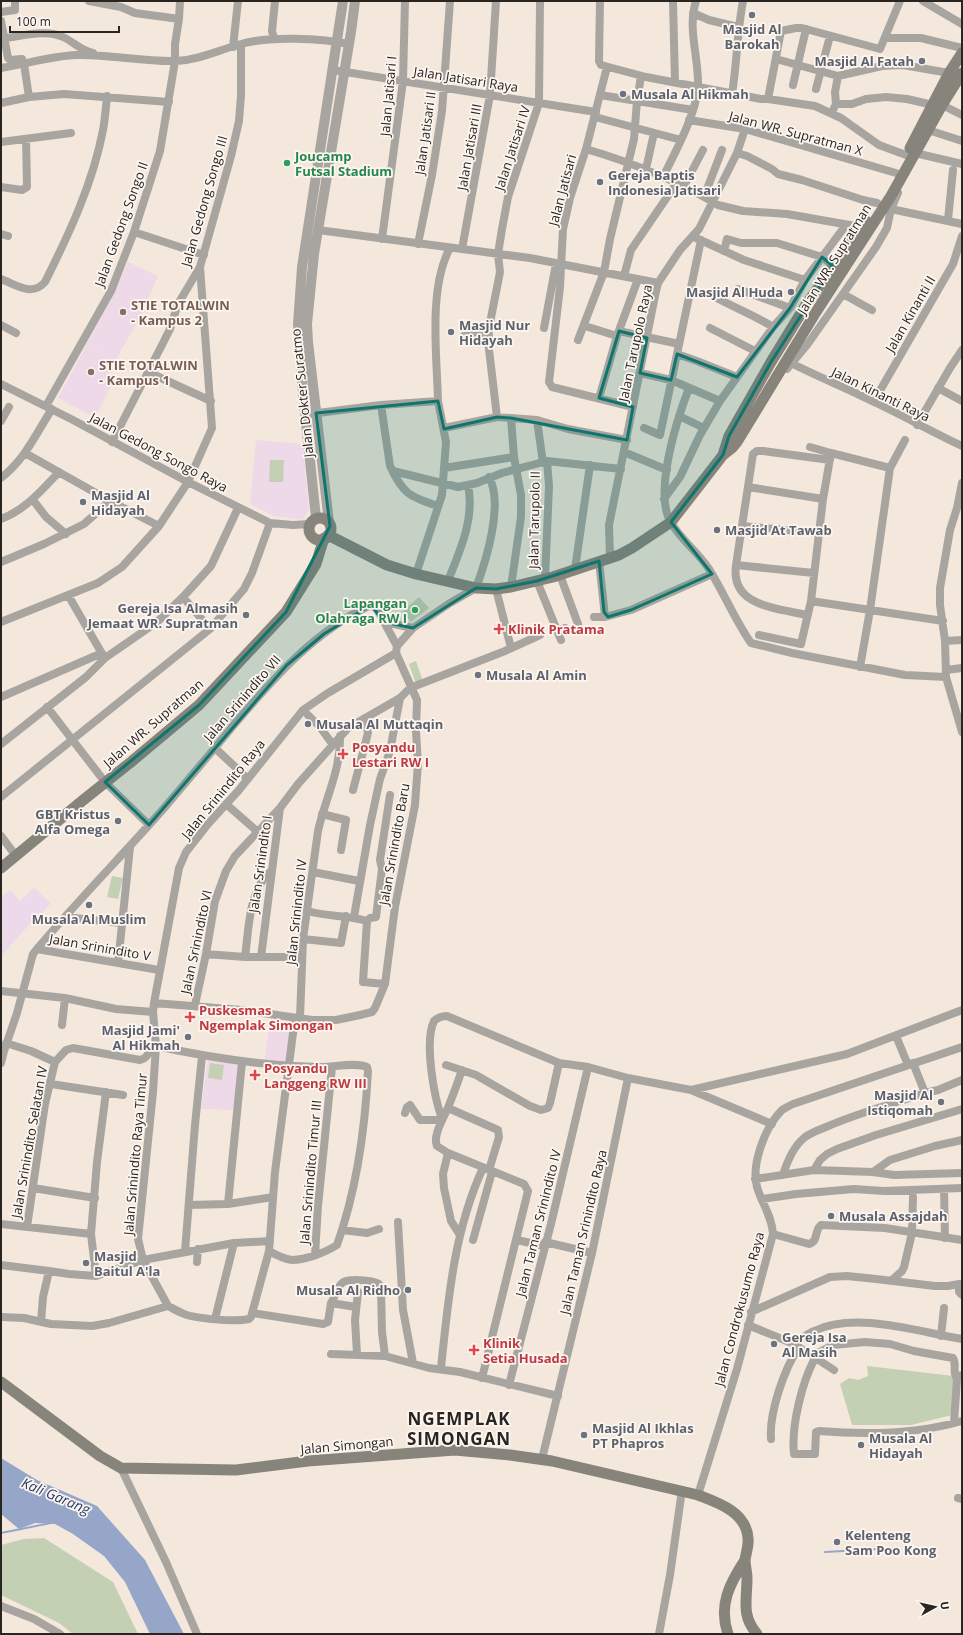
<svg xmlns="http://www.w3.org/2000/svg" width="963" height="1635" font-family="'Open Sans',sans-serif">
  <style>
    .commercial { fill: #ecdaeb }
    .education { fill: #eed9e8 }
    .green { fill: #c4d0b3 }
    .water { fill: #96a6c8 }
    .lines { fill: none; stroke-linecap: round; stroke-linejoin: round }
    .stream { stroke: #96a6c8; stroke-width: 2 }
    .minor { stroke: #a8a5a0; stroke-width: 8 }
    .tertiary { stroke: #a8a5a0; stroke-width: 10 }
    .secondary { stroke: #87847c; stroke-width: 11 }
    .marked { fill: #0f766e; fill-opacity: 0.2; stroke: #0f766e; stroke-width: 3; stroke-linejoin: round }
    .worship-dot { fill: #6b7280; stroke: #fdf6f0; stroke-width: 1.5 }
    .leisure-dot { fill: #2e9e5b; stroke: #fdf6f0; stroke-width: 1.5 }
    .education-dot { fill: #8d6e63; stroke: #fdf6f0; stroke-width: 1.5 }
    .health-dot { fill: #e0444e; stroke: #fdf6f0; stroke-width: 1.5 }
    .labels { text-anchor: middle; stroke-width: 3.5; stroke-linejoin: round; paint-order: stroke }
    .worship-label { font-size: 13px; font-weight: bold; fill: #5b616d; stroke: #fdf6f0; text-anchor: start }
    .street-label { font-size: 13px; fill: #292521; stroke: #fdf6f0 }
    .leisure-label { font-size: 13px; font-weight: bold; fill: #27864d; stroke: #fdf6f0; text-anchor: start }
    .education-label { font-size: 13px; font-weight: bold; fill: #785e54; stroke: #fdf6f0; text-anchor: start }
    .health-label { font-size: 13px; font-weight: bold; fill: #be3a42; stroke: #fdf6f0; text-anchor: start }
    .water-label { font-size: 14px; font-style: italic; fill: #253966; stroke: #fdf6f0 }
    .district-label { font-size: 17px; font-weight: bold; letter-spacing: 1px; fill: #292521; stroke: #fdf6f0 }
  </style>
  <rect width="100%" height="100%" fill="#f4e8dd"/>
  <path class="commercial" d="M34,888L51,903L37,919L35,918L3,954L1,961V898L10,890L20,901Z"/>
  <path class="education" d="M128,262L158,276L138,321L115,361L104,382L111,386L95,418L58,398L86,346L104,355L86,345L109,304Z
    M256,440L303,444L309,509L304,520L273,516L250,504Z
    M271,1017L293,1020L289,1064L264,1062Z
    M208,1060L241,1065L236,1110L201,1109Z"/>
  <path class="green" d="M270,460H284L283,482H269Z
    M419,597L429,608L411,622L402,612Z
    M416,661L423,681L416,684L409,664Z
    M112,876L123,878L118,899L107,897Z
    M210,1063L224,1065L222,1080L208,1078Z
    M867,1366L954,1376L952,1415L911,1425H852L840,1384L849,1378L858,1380L868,1376Z
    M44,1538L113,1582L138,1634H73L59,1623L1,1595V1545L24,1539Z"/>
  <path class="water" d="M1,1458L37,1480L97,1506L145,1560L184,1634H150L125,1582L104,1556L73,1534L55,1524L35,1523L19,1529L1,1514Z"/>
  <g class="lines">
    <path class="stream" d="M1,1533L51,1523
      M825,1552L899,1548"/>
    <path class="minor" d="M89,1L121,7L135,13L179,19
      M600,1L599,61L601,65L646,77L761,99H768L815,106L841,118L879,145L906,155
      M673,1L675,82
      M923,1L962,24
      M1,12L15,10V1
      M693,13L709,20L738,27
      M1,21L8,58L10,60L22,59
      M5,38C23,36 46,29 63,37C74,42 81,51 93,53
      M274,38L272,31L275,1
      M885,38H921L962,48
      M233,47L238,1
      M776,59L838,76L882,66L903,65L949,73
      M24,64L29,97
      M607,67L586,149L570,198L563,229L560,287L549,382L552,387L633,407
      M1,68C26,64 51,56 76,55C109,54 143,62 176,61C199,60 219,50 241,44C269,36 320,38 349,44
      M333,70L596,112
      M793,85L806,29
      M816,89L830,36
      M732,94C737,63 737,32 743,1
      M600,95L693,110
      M768,99L781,31L796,28H802L880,49L900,1
      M1,103L29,97L64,94L169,102
      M836,104H852L866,99L886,97L907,99L933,105
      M942,105L962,115
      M834,108L836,104L835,92L838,76
      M595,117L681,140
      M689,120L745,129L896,173
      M928,130L962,141
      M1,142L71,133
      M586,149C630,162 673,179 713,202
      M737,153L747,156L772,169L778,174L802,180L863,200L877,203
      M915,153L962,164
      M646,169L654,133
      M663,177C675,153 697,112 698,86C699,58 687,28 696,1
      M684,186L703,150
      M1,187L22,190L27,187L26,139
      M704,197L722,150
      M718,205L743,211L787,214L861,227
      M891,209L962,224
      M948,220L953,170
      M318,230L530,258L658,283
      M134,232L204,255
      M1,234L8,236
      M696,238L744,260L805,280
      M382,239L403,81L405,1
      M418,244L432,175L442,111L450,1
      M462,249L490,95L496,1
      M724,251L727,239L741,243H777L822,257L837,269
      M624,276L631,250L676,184
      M1,279C17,285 32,297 45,282C69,234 93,183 103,130C105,119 106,107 107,96
      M738,289L790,308
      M843,294L872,310
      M713,296C733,307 754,315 773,327
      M1,325L16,333
      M585,326L617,336
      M544,328L556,264
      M710,328L755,351
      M619,331L679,344
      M464,336L489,335
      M578,340L604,272L610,239L634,139L637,101L641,76
      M677,354L697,361L737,377
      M791,363C818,377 847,388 874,402C904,416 932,432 962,446
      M787,369L807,345L876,247L887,228L891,209L898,193
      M148,372L211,401
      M640,373L671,380L720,401
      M1,384L73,420L188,482L270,523L293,525L310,524
      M689,388C677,419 654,491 670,521C680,539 698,552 709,569C724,593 735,620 751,643L792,653L905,675L946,677
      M938,388L962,401
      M599,398L617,336L638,279
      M874,401L953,264L962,236
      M381,405L390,466C403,494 410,497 438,506
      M46,406L111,291L134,232L160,151L175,61V44L179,19L180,1
      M310,414L381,405L438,401C437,357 428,288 450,248
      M679,416L704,428
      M497,417L488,341L489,328L500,272L498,254L502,229L508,197L539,103L540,1
      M537,420L543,463
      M1,421L9,407
      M917,425L950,368L962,350
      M444,428L497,417L511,418L537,420L568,429L627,440
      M644,428L660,435L701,240
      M112,442L163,343L170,329L178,304L200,267L231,156L239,121L241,95V44
      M810,447L831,453
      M624,452L667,470
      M25,453L110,501L159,526
      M444,468L514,457
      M393,471L458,487L477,483L502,473L547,461L621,469
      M1,478C26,458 35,435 52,409
      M962,483L957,508L950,530L940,588V605L945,641L946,677L962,732
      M748,487L823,499
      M664,499L680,477L700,435L720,401L773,327L790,308L805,280L846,225
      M33,500L46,517L66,534
      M1,519C25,510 41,491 59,472
      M742,526L819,533
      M610,558L609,525L656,291L658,283L680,250L699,229L737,153L745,129
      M599,561L605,617L631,610L712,574
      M1,562L44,544L84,524L110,501
      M736,565L814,573
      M575,569L590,465
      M416,574L442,495L446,442L438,401
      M560,575L578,624
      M545,579L549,486L547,461
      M448,581C460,550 475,519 468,485
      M537,581L561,640
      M511,587L521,517V495L514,457L511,418
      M496,589L511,648
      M68,595L104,657
      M183,597L210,629
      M811,601L943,621
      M807,615C778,608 730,607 736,565L753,454L757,451H763L830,460
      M594,617H605
      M1,622L98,583L122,567L159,526L188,482L212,428L200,267
      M384,622L413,628
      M557,631L565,628
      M759,635L801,644L811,601L823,499L831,453L890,468
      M945,641L962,640
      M397,646L413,628L450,603L476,588C486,561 504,504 489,477
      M860,667L870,610L890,468L905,440
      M946,670L962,668
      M1,697L102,653
      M47,707L105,782L149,825
      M303,710L320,727L333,745
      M1,744L86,677L105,658L157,622L183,597L211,566L238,508
      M215,748L248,779
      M353,790L368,733L365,718
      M1,797L210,629L244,589L252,573L270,523
      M226,804L258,832
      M322,814L346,820L341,850
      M1,836L16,856
      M313,872L359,881
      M308,911C327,917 348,915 367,921
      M65,917L121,923
      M354,917L370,825L380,779L390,751L400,698
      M303,939L341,943L346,916
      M37,949L159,970
      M206,954L245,957H302
      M245,957C249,929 248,891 271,871
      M261,957L280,808
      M118,963L130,847
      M385,984L363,982L367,921L370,918L376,917L382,869L380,860L390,795
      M1,991L65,998L116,1009L153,1012
      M195,1005L206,954L215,901L226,871L235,856L280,808L298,784L348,728L400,698L410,688L505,651L540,635
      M300,1018L303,939L318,831C325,799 341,770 340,736
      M62,1025L65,998
      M896,1036L908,1065
      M6,1043L31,1051L55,1062L66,1050L73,1048L140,1060C147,1058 148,1055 150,1048L156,1046
      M156,1046C211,1058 265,1066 322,1067C334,1067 357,1062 367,1067L368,1071C365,1130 357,1189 337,1245C326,1252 306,1260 292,1260C284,1259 276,1255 269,1251
      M1,1063L4,1051L17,1013L33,954L37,949C78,900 123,855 165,807C188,780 211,753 233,726C273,679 314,631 371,605L377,609L397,646L396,653L417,700L416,732L418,763L415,805L395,907L385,984L375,1008L372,1012L360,1015L336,1020H312L242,1010L154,1003
      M913,1063L925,1093
      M446,1065L476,1075L530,1106L541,1110L548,1108L550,1103L559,1063
      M462,1070C458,1081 454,1093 449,1105C445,1116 432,1135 437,1146L448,1153L524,1184L528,1191L482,1378
      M51,1084L123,1095
      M691,1090L847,1054L962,1010
      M448,1108L498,1130L499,1137L489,1170
      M405,1113L407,1107L410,1105L420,1120H442
      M442,1119C434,1097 424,1042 434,1021C438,1017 441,1016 447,1016L559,1063L588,1067L628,1078L691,1090L772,1124
      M448,1153L443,1174L444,1188L451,1221L460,1235
      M814,1170L820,1160L827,1154L837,1149L876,1135L962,1109
      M873,1172L890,1160L935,1146L962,1140
      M783,1175C787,1162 793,1147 804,1138C810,1133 819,1130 826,1127C858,1113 892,1104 925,1093L938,1090L962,1080
      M755,1179L814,1170L873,1172L894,1175L962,1173
      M33,1188L95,1198
      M944,1189L945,1238
      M762,1199L796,1194L854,1189L884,1191L962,1188
      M228,1204L242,1062
      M189,1205L228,1204L273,1197
      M398,1222L403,1310L413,1363
      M1,1224L91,1234
      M27,1227L45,1104L55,1062
      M342,1230L367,1233L379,1229
      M773,1234L809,1244C819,1241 814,1230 821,1225L885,1228L962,1240
      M473,1240L492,1172
      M517,1240L544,1246
      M545,1242L592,1253
      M185,1251L195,1125L202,1056
      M315,1255L318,1206L332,1067
      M197,1262L198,1249
      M1,1265L49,1271L69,1274L96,1276L143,1260L234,1243L270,1241
      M96,1276L91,1234L97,1162L106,1092
      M891,1281L902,1271L904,1267L912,1233L913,1197
      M331,1303C335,1297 337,1287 342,1283C347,1278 373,1280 379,1284L381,1289L382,1332L385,1356
      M168,1306L143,1260L138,1239L153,1092L156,1046L153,1012L154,1003L179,868L186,852L208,824L239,790L303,710L328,693L396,653
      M751,1312L830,1277L847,1276L876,1279L935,1286H948L959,1284V1292L962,1295
      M252,1313L323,1324L328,1322L331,1303L356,1307
      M1,1317L24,1318L51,1324L92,1326L109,1323L168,1306C172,1308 177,1311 182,1313C194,1319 236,1322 249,1319L251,1317L269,1251L275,1172L295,1018
      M215,1319L234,1243
      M41,1322L43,1297L49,1271
      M748,1325L794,1344L834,1370
      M941,1336L944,1308
      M794,1344C800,1340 807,1334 814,1331C856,1311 918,1332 962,1339
      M331,1354L385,1356L429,1368L460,1372L558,1396
      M357,1354L355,1320L358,1292
      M812,1356L833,1345L865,1342L890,1344L914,1351L953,1358C957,1364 952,1372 957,1379
      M815,1358C802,1382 791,1426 794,1454H815L816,1432L819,1431C866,1435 917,1434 962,1421
      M441,1368C448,1301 454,1230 483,1168
      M509,1385L551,1224L588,1067
      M954,1423L957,1379L959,1376L962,1375
      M771,1439C769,1413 784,1369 799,1347
      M542,1459L592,1253L628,1078
      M121,1468L166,1562L197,1634
      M698,1495L737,1369L773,1234C772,1216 762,1204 757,1187C751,1164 765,1127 782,1110C785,1108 789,1106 793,1104L962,1047
      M958,1498L962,1499
      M1,1606L34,1619L60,1634
      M659,1634L670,1575L682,1490"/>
    <path class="tertiary" d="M316,518L303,393L298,324L302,267L343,1
      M329,522L308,342L307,324L314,254L351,32L355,1"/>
    <path class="secondary" d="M910,148L949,73L962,53
      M723,455L729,436L771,362L806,305L866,221
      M309 529a11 11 0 1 1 22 0a11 11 0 1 1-22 0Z
      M328,535L387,565L416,574L476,588L496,589L511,587L553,577L619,555L632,548L671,522L723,455L732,448L737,442L816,312L891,196L942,105L962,73
      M1,868L82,801L131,762L199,705L286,612L316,564L324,538
      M1,1382L100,1456L121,1468L236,1470L308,1461L455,1450L510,1455L552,1461L698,1495C719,1503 746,1512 748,1538C749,1545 746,1553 745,1560C745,1566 747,1572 747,1578C747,1601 741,1615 757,1634
      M728,1634C718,1605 730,1583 745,1560"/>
  </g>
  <path class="marked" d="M822,257L833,266L771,362L729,436L723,455L671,522L712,574L631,610L608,617L604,612L599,561L537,581L496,589L476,588L413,628L384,622L371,605L324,634L287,665L149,825L105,782L199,705L286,612L330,526L316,413L438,401L444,429L497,417L511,418L627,440L633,407L599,398L619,331L647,338L640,373L671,380L677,354L737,377L790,308Z"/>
  <g class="worship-dot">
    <circle cx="752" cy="15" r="4"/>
    <circle cx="922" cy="61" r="4"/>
    <circle cx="623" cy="94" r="4"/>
    <circle cx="600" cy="182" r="4"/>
    <circle cx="791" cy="292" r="4"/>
    <circle cx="451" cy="332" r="4"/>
    <circle cx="83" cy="502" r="4"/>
    <circle cx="717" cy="530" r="4"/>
    <circle cx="246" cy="615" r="4"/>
    <circle cx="478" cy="675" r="4"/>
    <circle cx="308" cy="724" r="4"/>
    <circle cx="118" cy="821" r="4"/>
    <circle cx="89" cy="905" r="4"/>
    <circle cx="188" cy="1037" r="4"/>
    <circle cx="941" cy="1102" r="4"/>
    <circle cx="831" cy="1216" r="4"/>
    <circle cx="86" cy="1263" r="4"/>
    <circle cx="408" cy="1290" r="4"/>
    <circle cx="774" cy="1344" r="4"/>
    <circle cx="584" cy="1435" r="4"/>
    <circle cx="861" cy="1445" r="4"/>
    <circle cx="837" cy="1542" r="4"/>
  </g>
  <g class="leisure-dot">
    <circle cx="287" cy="163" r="4"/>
    <circle cx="415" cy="610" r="4"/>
  </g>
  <g class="education-dot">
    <circle cx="123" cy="312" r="4"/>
    <circle cx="91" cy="372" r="4"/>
  </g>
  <g class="health-dot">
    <path d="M497 623h4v4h4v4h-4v4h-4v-4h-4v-4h4z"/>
    <path d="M341 748h4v4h4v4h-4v4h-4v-4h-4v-4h4z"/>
    <path d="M188 1011h4v4h4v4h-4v4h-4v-4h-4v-4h4z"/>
    <path d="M253 1069h4v4h4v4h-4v4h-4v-4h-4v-4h4z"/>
    <path d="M472 1344h4v4h4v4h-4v4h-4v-4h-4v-4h4z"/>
  </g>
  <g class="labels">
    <g class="worship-label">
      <text x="752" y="34" text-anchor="middle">Masjid Al<tspan x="752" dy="15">Barokah</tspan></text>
      <text x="914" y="66" text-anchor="end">Masjid Al Fatah</text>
      <text x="631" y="99">Musala Al Hikmah</text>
      <text x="608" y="180">Gereja Baptis<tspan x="608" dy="15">Indonesia Jatisari</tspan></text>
      <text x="783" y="297" text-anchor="end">Masjid Al Huda</text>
      <text x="459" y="330">Masjid Nur<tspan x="459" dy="15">Hidayah</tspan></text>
      <text x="91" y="500">Masjid Al<tspan x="91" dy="15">Hidayah</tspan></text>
      <text x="725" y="535">Masjid At Tawab</text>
      <text x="238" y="613" text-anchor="end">Gereja Isa Almasih<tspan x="238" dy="15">Jemaat WR. Supratman</tspan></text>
      <text x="486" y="680">Musala Al Amin</text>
      <text x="316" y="729">Musala Al Muttaqin</text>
      <text x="110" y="819" text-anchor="end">GBT Kristus<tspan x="110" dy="15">Alfa Omega</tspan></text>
      <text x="89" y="924" text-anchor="middle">Musala Al Muslim</text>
      <text x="180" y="1035" text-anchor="end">Masjid Jami'<tspan x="180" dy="15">Al Hikmah</tspan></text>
      <text x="933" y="1100" text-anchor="end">Masjid Al<tspan x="933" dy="15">Istiqomah</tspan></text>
      <text x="839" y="1221">Musala Assajdah</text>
      <text x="94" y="1261">Masjid<tspan x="94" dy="15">Baitul A'la</tspan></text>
      <text x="400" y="1295" text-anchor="end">Musala Al Ridho</text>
      <text x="782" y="1342">Gereja Isa<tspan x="782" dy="15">Al Masih</tspan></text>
      <text x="592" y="1433">Masjid Al Ikhlas<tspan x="592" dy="15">PT Phapros</tspan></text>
      <text x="869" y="1443">Musala Al<tspan x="869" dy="15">Hidayah</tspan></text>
      <text x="845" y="1540">Kelenteng<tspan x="845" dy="15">Sam Poo Kong</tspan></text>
    </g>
    <g class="street-label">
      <text transform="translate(466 79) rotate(9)" y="5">Jalan Jatisari Raya</text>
      <text transform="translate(388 96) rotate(-85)" y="5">Jalan Jatisari I</text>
      <text transform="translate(425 133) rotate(-82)" y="5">Jalan Jatisari II</text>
      <text transform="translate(796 133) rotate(15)" y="5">Jalan WR. Supratman X</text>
      <text transform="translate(469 147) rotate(-80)" y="5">Jalan Jatisari III</text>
      <text transform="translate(512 148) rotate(-72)" y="5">Jalan Jatisari IV</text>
      <text transform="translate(562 190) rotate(-75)" y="5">Jalan Jatisari</text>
      <text transform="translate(204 201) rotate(-74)" y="5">Jalan Gedong Songo III</text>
      <text transform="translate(121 224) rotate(-70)" y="5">Jalan Gedong Songo II</text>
      <text transform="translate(834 259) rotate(-58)" y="5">Jalan WR. Supratman</text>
      <text transform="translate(910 314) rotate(-60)" y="5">Jalan Kinanti II</text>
      <text transform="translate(635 343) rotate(-78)" y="5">Jalan Tarupolo Raya</text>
      <text transform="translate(302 393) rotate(-96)" y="5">Jalan Dokter Suratmo</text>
      <text transform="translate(881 394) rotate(26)" y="5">Jalan Kinanti Raya</text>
      <text transform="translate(159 452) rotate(28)" y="5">Jalan Gedong Songo Raya</text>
      <text transform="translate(534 520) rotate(-89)" y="5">Jalan Tarupolo II</text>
      <text transform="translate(242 698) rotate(-49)" y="5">Jalan Srinindito VII</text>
      <text transform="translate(153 723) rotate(-41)" y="5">Jalan WR. Supratman</text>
      <text transform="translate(223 789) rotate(-51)" y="5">Jalan Srinindito Raya</text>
      <text transform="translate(394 844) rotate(-80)" y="5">Jalan Srinindito Baru</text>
      <text transform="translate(260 864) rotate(-82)" y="5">Jalan Srinindito I</text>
      <text transform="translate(296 912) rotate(-84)" y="5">Jalan Srinindito IV</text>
      <text transform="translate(196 942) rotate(-78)" y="5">Jalan Srinindito VI</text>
      <text transform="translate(100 947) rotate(10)" y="5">Jalan Srinindito V</text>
      <text transform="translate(29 1142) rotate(-80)" y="5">Jalan Srinindito Selatan IV</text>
      <text transform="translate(135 1154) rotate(-85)" y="5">Jalan Srinindito Raya Timur</text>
      <text transform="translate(310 1172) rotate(-85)" y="5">Jalan Srinindito Timur III</text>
      <text transform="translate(538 1223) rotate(-76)" y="5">Jalan Taman Srinindito IV</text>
      <text transform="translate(583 1232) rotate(-77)" y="5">Jalan Taman Srinindito Raya</text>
      <text transform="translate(739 1309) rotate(-75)" y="5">Jalan Condrokusumo Raya</text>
      <text transform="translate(347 1445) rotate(-5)" y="5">Jalan Simongan</text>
    </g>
    <g class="leisure-label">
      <text x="295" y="161">Joucamp<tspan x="295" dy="15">Futsal Stadium</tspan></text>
      <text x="407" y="608" text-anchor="end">Lapangan<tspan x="407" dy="15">Olahraga RW I</tspan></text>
    </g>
    <g class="education-label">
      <text x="131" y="310">STIE TOTALWIN<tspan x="131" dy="15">- Kampus 2</tspan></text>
      <text x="99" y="370">STIE TOTALWIN<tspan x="99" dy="15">- Kampus 1</tspan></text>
    </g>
    <g class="health-label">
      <text x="508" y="634">Klinik Pratama</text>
      <text x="352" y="752">Posyandu<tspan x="352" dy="15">Lestari RW I</tspan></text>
      <text x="199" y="1015">Puskesmas<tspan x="199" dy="15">Ngemplak Simongan</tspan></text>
      <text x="264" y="1073">Posyandu<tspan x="264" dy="15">Langgeng RW III</tspan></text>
      <text x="483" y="1348">Klinik<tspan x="483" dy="15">Setia Husada</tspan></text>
    </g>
    <g class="water-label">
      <text transform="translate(56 1496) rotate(23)" y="5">Kali Garang</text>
    </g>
    <g class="district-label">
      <text x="459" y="1425">NGEMPLAK<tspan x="459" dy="20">SIMONGAN</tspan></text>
    </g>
  </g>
  <rect width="963" height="1635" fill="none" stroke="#292521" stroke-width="4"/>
  <g transform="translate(935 1607) rotate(82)" stroke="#fdf6f0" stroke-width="3" paint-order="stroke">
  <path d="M0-3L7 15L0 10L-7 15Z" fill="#292521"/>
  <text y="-6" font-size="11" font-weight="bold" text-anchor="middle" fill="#292521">U</text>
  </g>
  <path d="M10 26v6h109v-6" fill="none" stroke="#292521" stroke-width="2"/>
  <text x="16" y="26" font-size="12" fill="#292521" stroke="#fdf6f0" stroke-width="3" paint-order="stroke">100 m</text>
</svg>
